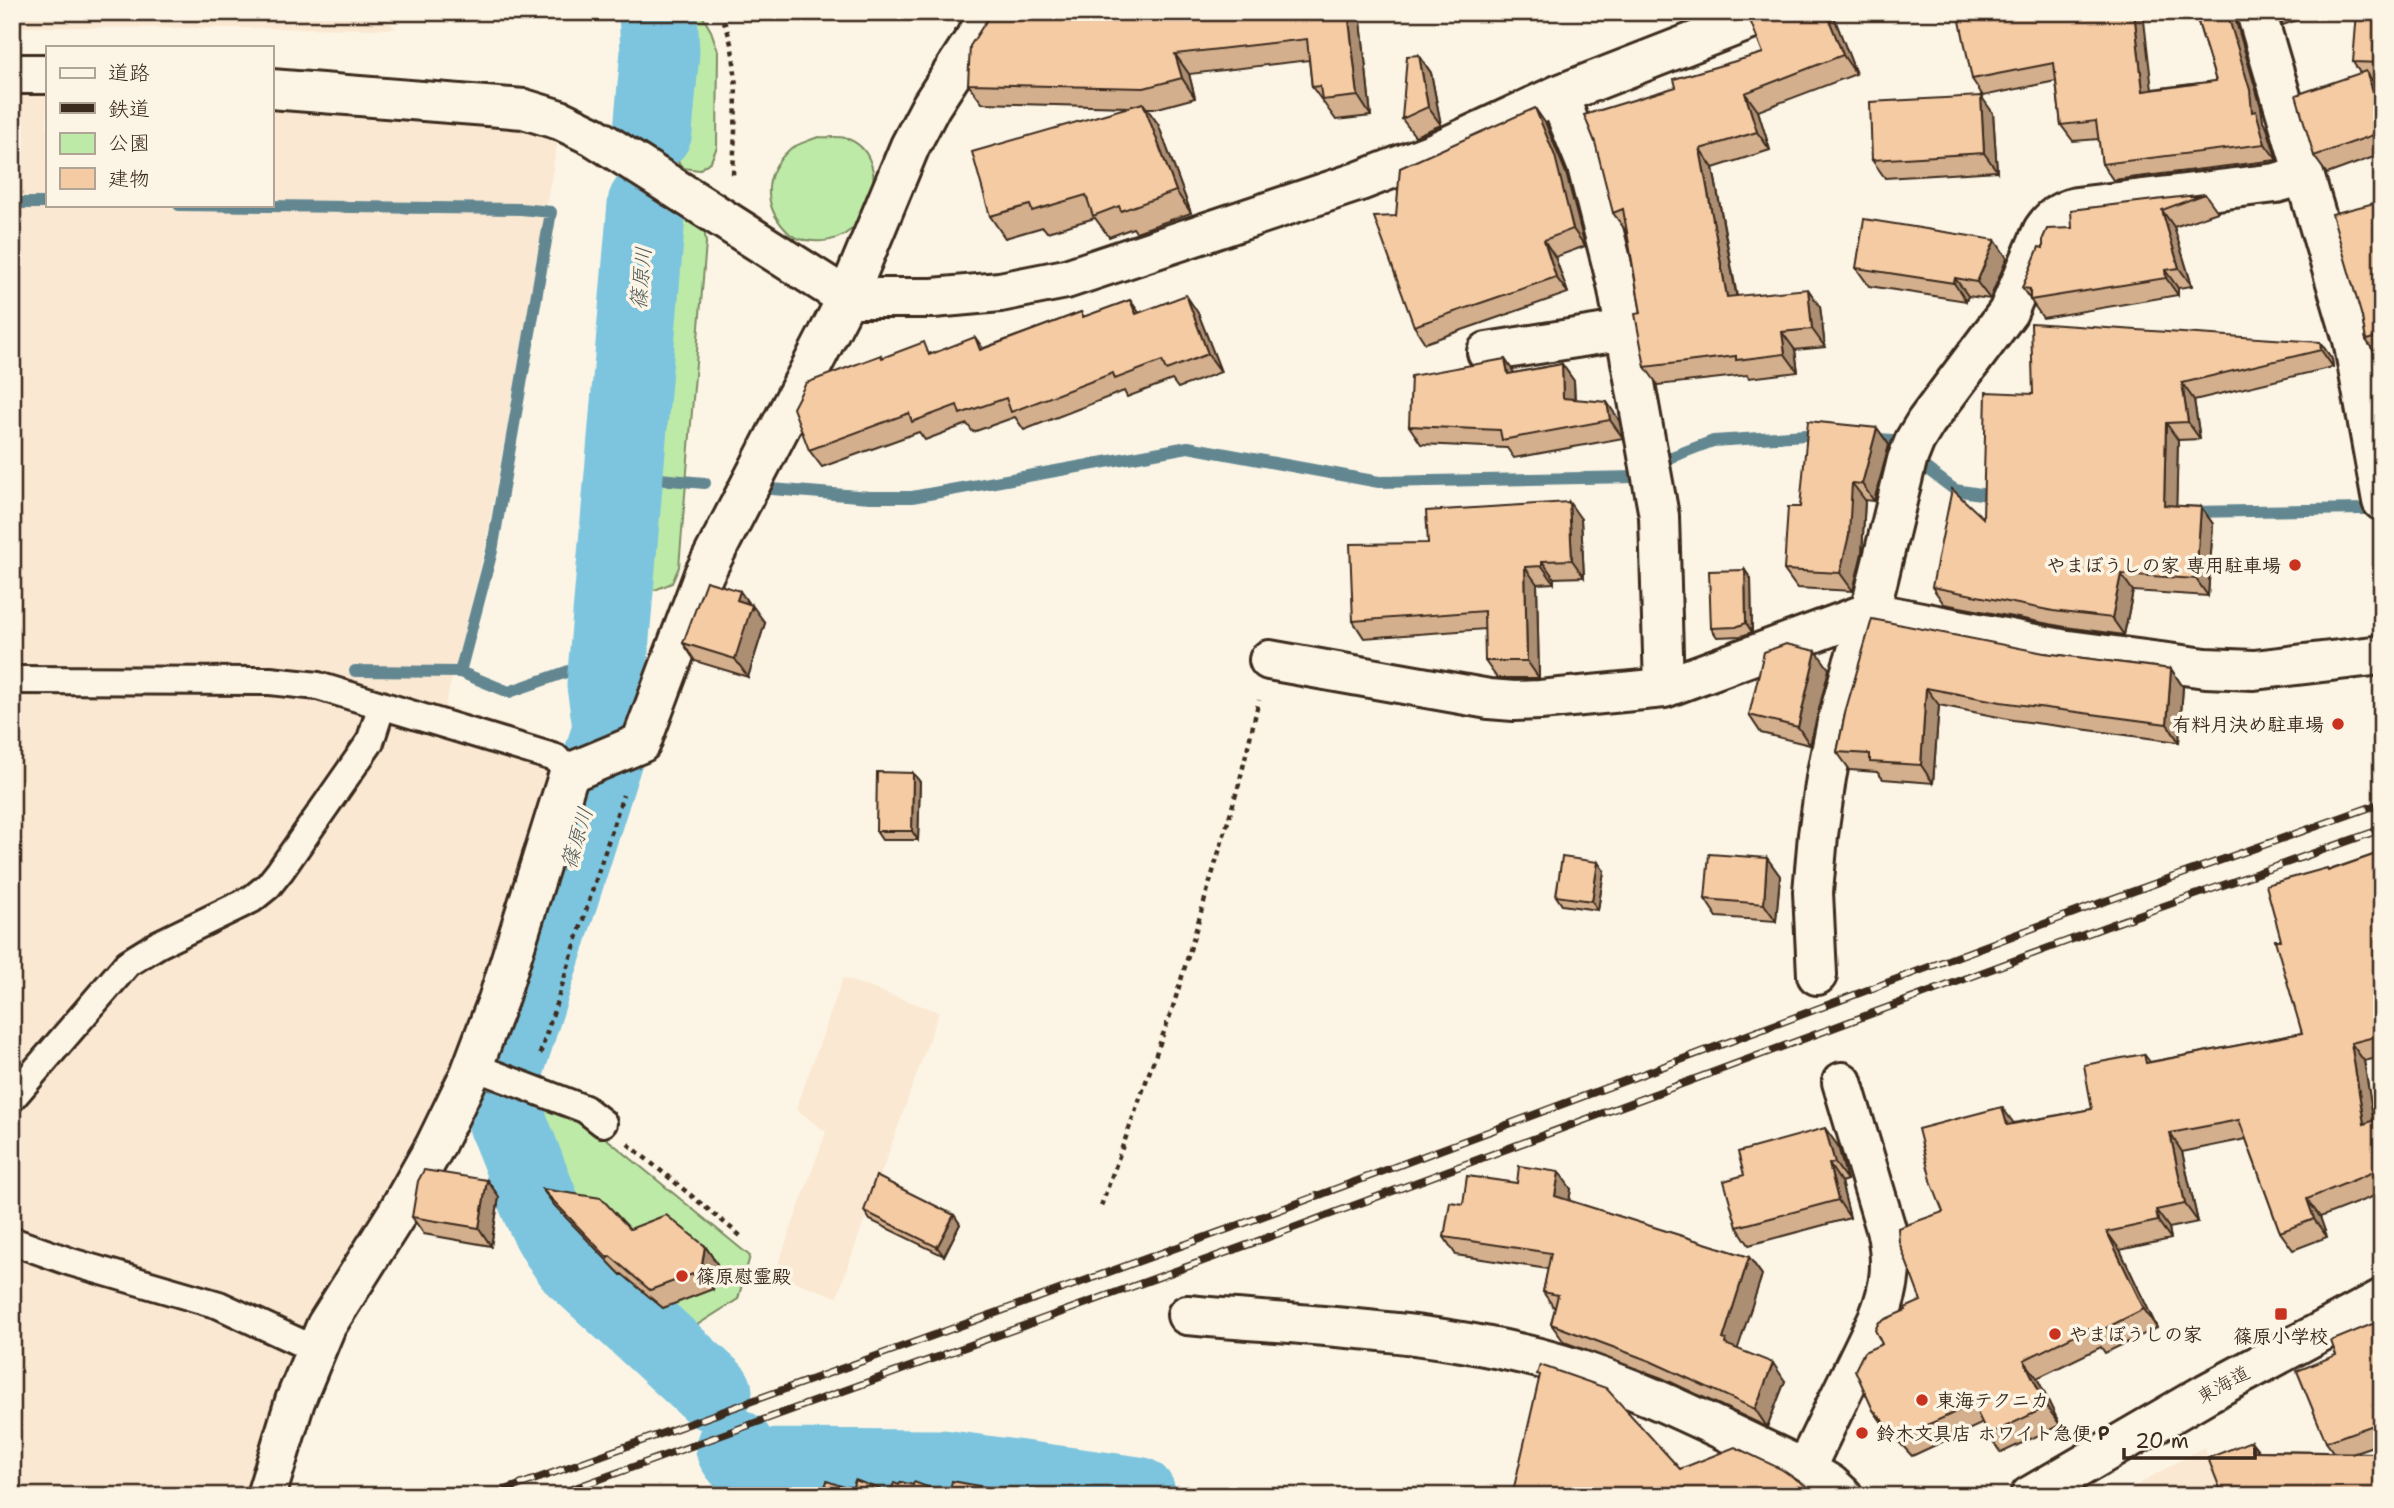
<svg xmlns="http://www.w3.org/2000/svg" width="2394" height="1508" font-family="'Shantell Sans','Klee One',sans-serif">
  <style>
    .built { fill: #fae8d2 }
    .green { fill: #beeaa8; stroke: #7c8a63; stroke-width: 2 }
    .lines { fill: none; stroke-linecap: round; stroke-linejoin: round }
    .stream { stroke: #638791; stroke-width: 12 }
    .river { stroke: #7dc5de; stroke-width: 79 }
    .service-casing { stroke: #3b2a1e; stroke-width: 32 }
    .minor-casing { stroke: #3b2a1e; stroke-width: 44 }
    .secondary-casing { stroke: #3b2a1e; stroke-width: 44 }
    .path { stroke: #3b2a1e; stroke-width: 4.5; stroke-dasharray: 5 5; stroke-linecap: butt }
    .service { stroke: #fcf5e5; stroke-width: 26 }
    .minor { stroke: #fcf5e5; stroke-width: 38 }
    .secondary { stroke: #fcf5e5; stroke-width: 38 }
    .rail-casing { stroke: #3b2a1e; stroke-width: 8 }
    .rail { stroke: #fcf5e5; stroke-width: 5; stroke-dasharray: 16; stroke-linecap: butt }
    .wall { fill: #d3af8d; stroke: #3b2a1e; stroke-width: 2 }
    .shaded-wall { fill: #ac8e73; stroke: #3b2a1e; stroke-width: 2 }
    .building { fill: #f5cba4; stroke: #3b2a1e; stroke-width: 2 }
    .poi-dot { fill: #c8321e; stroke: #fcf5e5; stroke-width: 2.5 }
    .labels { text-anchor: middle; stroke-width: 7; stroke-linejoin: round; paint-order: stroke }
    .poi-label { font-size: 19px; font-weight: bold; fill: #3b2a1e; stroke: #fcf5e5; text-anchor: start }
    .street-label { font-size: 19px; fill: #3b2a1e; stroke: #fcf5e5 }
    .water-label { font-size: 21px; font-style: italic; fill: #4f5858; stroke: #fcf5e5 }
  </style>
  <rect width="100%" height="100%" fill="#fcf5e5"/>
  <filter id="ink" filterUnits="userSpaceOnUse"><feTurbulence type="fractalNoise" baseFrequency=".0143" numOctaves="2"/><feDisplacementMap in="SourceGraphic" scale="14" xChannelSelector="R" yChannelSelector="G"/><feConvolveMatrix kernelMatrix="1 2 1 2 8 2 1 2 1" color-interpolation-filters="sRGB"/></filter>
  <g filter="url(#ink)">
    <path class="built" d="M12,12H380L396,29L12,27Z
      M47,87V205H271V102L486,118L559,134L485,549L445,706L564,743L485,996L457,1069L252,1496H12V88Z
      M843,978L939,1012L837,1297L790,1280L778,1264L826,1132L796,1109Z
      M2204,1447L2224,1496H2119L2154,1475Z"/>
    <path class="green" d="M680,12H700L711,31L718,51L717,147L711,161L699,170L683,168L674,157L672,144L679,52Z
      M818,137C826,138 837,136 845,138C896,153 874,247 814,241C805,240 797,240 790,234C763,209 761,176 789,150C796,144 809,141 818,137Z
      M687,217L704,227L706,243L679,567L672,583L655,590L640,581L636,566L664,241L670,225Z
      M515,1093L580,1117L750,1256L738,1299L678,1337L588,1255L572,1235L560,1213Z"/>
    <g class="lines">
      <path class="stream" d="M12,203H47
        M179,205L521,209L551,212L492,551L460,672
        M1868,438L1892,440
        M1661,461L1713,441L1822,434
        M1923,466L1955,490L2000,497
        M624,476L705,483
        M772,489L870,497H912L1188,447L1379,482L1637,477
        M2189,512L2363,509
        M355,671L460,672L509,692L609,657"/>
      <path class="river" d="M653,131L660,52L658,12
        M647,204L606,685L612,726L609,739L506,1064C504,1077 501,1089 503,1102C505,1120 514,1138 520,1154C536,1196 548,1232 577,1267L713,1392
        M735,1448C742,1460 749,1465 763,1468L941,1469L1137,1496"/>
      <g class="service-casing">
        <path id="service" d="M12,680L270,681L318,686L556,758L569,773
          M472,1066L585,1109L603,1123
          M12,1098L128,963L159,944L252,899L268,886L280,871L370,742L382,705
          M12,1241L71,1262L219,1305L316,1350"/>
      </g>
      <g class="minor-casing">
        <path id="minor" d="M2256,12L2353,340L2382,501
          M12,74H47
          M271,89L524,109L560,120L593,136L847,298H933L1000,292L1066,279L1360,181L1435,152L1558,95L1771,12
          M1558,95L1587,166L1617,284L1659,516L1664,688
          M1487,352L1626,330
          M1269,660L1489,699L1514,701L1540,700L1664,688L1870,612L2061,649L2206,668L2254,670L2382,655
          M1817,975L1813,892L1818,835L1826,778L1837,722L1852,667L1870,612L1907,460L1915,440L1926,422L2008,312L2043,230C2052,217 2060,211 2076,207L2276,183L2304,175
          M1187,1315C1311,1326 1440,1329 1561,1364C1645,1389 1725,1432 1805,1469L1830,1484L1843,1496
          M1805,1469L1879,1316C1891,1286 1893,1261 1886,1229L1842,1082
          M266,1496L295,1401L326,1326L396,1215L435,1146L470,1074L498,1000L569,773L641,743L704,574L847,298L910,146L931,106L992,12"/>
      </g>
      <g class="secondary-casing">
        <path id="secondary" d="M2030,1496L2207,1393L2382,1299"/>
      </g>
      <path class="path" d="M719,12C744,53 734,129 733,176
        M540,1054L623,795
        M628,1144L742,1237
        M1101,1206L1173,1007L1239,784L1259,700"/>
      <use href="#service" class="service"/>
      <use href="#minor" class="minor"/>
      <use href="#secondary" class="secondary"/>
      <g class="rail-casing">
        <path id="rail" d="M489,1496L1239,1225L2103,902L2382,803
          M553,1496L1250,1244L2113,924L2382,829"/>
      </g>
      <use href="#rail" class="rail"/>
    </g>
    <path class="wall" d="M1059,12H1360L1371,116L1336,120L1312,87L1309,60L1189,74L1195,98L1158,108H1146L1158,124L1191,213L1136,232L1133,228L1109,237L1095,218L1047,232L1043,227L1005,238L990,216L1127,107L982,103L968,84L1060,17Z
      M1766,12H1832L1856,74L1758,111L1770,150L1713,168L1737,296L1820,307L1825,347L1795,350L1798,372L1749,378L1747,375L1658,385L1645,367L1641,313L1626,231L1613,213L1676,87L1763,53Z
      M1978,12L2152,89L2216,81L2195,12H2235V18L2261,107L2263,121L2267,128L2277,160L2113,180L2102,164L2099,139L2073,141L2061,125L2056,81L1983,96L1972,79Z
      M2274,12H2319L2283,25Z
      M2382,12V81L2373,80L2378,89L2382,98V154L2327,174L2314,156L2360,73L2353,62Z
      M1419,55L1431,73L1441,125L1415,136L1402,119Z
      M1993,113L1997,171L1885,178L1872,160Z
      M1546,124L1566,173L1585,246L1555,257L1568,293L1425,343L1414,326L1396,216Z
      M2205,194L2218,212L2174,227L2192,286L2178,288V295L2043,318L2022,288L2043,248L2072,228Z
      M2382,201V356L2378,357L2366,340L2362,317Z
      M2007,258L1990,299L1968,296L1966,301L1869,286L1856,268Z
      M1130,300L1139,313H1198L1221,372L1178,388L1172,380L1127,397L1124,391L1024,430L1015,417L973,432L967,424L925,440L919,432L822,467L809,450L881,355L883,358L984,348L1081,312L1084,317Z
      M2320,342L2332,359L2333,367L2194,400L2200,439L2178,440L2176,506L2201,507L2213,524L2208,596L2133,591L2124,635L2065,627L1944,604L1932,587L1983,518L2033,394Z
      M1562,364L1574,381L1575,399L1619,420L1623,438L1514,458L1507,448L1421,444L1409,426L1514,373Z
      M1877,428L1889,445L1874,501L1865,500L1862,553L1853,591L1797,588L1784,570L1800,507Z
      M1581,519L1584,577L1554,578V583L1537,584L1539,678H1497L1485,661V629L1364,638L1353,621L1428,543Z
      M1751,579L1752,632L1742,636L1717,637L1711,628Z
      M749,604L765,623L748,677L695,661L683,643Z
      M2044,653L2171,669L2183,687L2179,742L2013,720L1939,705L1933,783L1883,779L1877,772L1850,770L1837,752L1846,709Z
      M1829,669L1810,745L1761,733L1749,715Z
      M913,773L920,782L918,840H882L876,831Z
      M2382,852V1057L2364,1061L2373,1120L2382,1117V1193L2320,1217L2327,1237L2293,1250L2280,1232L2246,1139L2182,1152L2198,1222L2169,1228L2171,1239L2120,1250L2157,1328L2105,1353L2101,1347L2037,1378L2060,1425L2001,1453L1988,1435L1983,1423L1912,1456L1886,1428L1873,1410L1882,1344L1906,1310L1921,1301L1943,1212L2014,1123L2092,1109L2144,1054L2150,1062L2302,1033L2281,940L2329,870Z
      M1767,858L1780,876L1776,921L1717,917L1705,899Z
      M1604,871L1598,910L1562,905L1556,896Z
      M1838,1146L1847,1180L1841,1182L1850,1218L1749,1245L1737,1227Z
      M487,1180L499,1197L491,1246L424,1234L412,1217Z
      M1517,1183L1571,1189L1569,1201L1749,1257L1762,1275L1737,1349L1785,1381L1767,1427L1662,1378L1564,1342L1551,1324L1555,1309L1543,1292L1548,1269L1456,1255L1444,1237L1463,1204Z
      M542,1189L630,1229L705,1246L717,1264L713,1289L663,1308L622,1274L621,1275L555,1206Z
      M864,1211L954,1215L960,1224L944,1256L870,1220Z
      M2382,1320V1443L2223,1496L2251,1441L2259,1451L2333,1452L2326,1442L2336,1355Z"/>
    <path class="shaded-wall" d="M1348,12H1360L1371,116L1358,96Z
      M1826,12H1832L1856,74L1843,55Z
      M2134,12H2143L2154,107L2143,91Z
      M2227,12H2235V18L2261,107L2263,121L2267,128L2277,160L2265,144L2252,112Z
      M1175,54L1189,74L1195,98L1182,78Z
      M1419,55L1431,73L1441,125L1428,107Z
      M2366,71L2378,89L2382,98V117Z
      M1745,93L1758,111L1770,150L1757,132Z
      M1981,96L1993,113L1997,171L1984,153Z
      M1143,103L1158,124L1191,213L1176,191Z
      M1535,108L1546,124L1566,173L1585,246L1573,229Z
      M1700,149L1713,168L1740,316L1727,297Z
      M2162,210L2174,227L2192,286L2179,268Z
      M1544,240L1555,257L1568,293L1556,277Z
      M1995,240L2007,258L1990,299L1977,282Z
      M2165,270L2178,288V295L2166,278Z
      M1955,278L1968,296L1966,301L1954,283Z
      M1808,289L1820,307L1825,347L1812,329Z
      M1186,295L1198,313L1221,372L1208,354Z
      M1130,300L1143,318L1136,314Z
      M1782,332L1795,350L1798,372L1785,354Z
      M975,337L988,355L980,350Z
      M2320,342L2332,359L2333,367L2321,350Z
      M1505,359L1517,377L1508,374Z
      M1562,364L1574,381L1575,416L1563,398Z
      M2182,383L2194,400L2200,439L2188,422Z
      M1607,402L1619,420L1623,438L1610,420Z
      M2166,423L2178,440L2176,522L2164,505Z
      M1877,428L1889,445L1874,501L1862,484Z
      M1852,483L1865,500L1862,553L1853,591L1840,573Z
      M1569,502L1581,519L1584,577L1572,560Z
      M2201,507L2213,524L2208,596L2196,579Z
      M1542,561L1554,578V583L1542,566Z
      M1525,567L1537,584L1539,678L1527,661Z
      M1745,570L1751,579L1752,632L1746,623Z
      M2121,574L2133,591L2124,635L2112,618Z
      M740,591L752,608V605L765,623L748,677L735,659L737,600Z
      M1816,651L1829,669L1810,745L1798,727Z
      M2171,669L2183,687L2179,742L2167,724Z
      M1926,688L1939,705L1933,783L1921,765Z
      M913,773L920,782L918,840L912,831Z
      M1767,858L1780,876L1776,921L1764,904Z
      M1598,862L1604,871L1598,910L1592,901Z
      M2351,1043L2364,1061L2377,1142L2364,1124Z
      M2002,1107L2015,1125H2007Z
      M1825,1128L1838,1146L1847,1180L1835,1163Z
      M2170,1133L2182,1152L2198,1222L2185,1204Z
      M1829,1164L1841,1182L1850,1218L1838,1200Z
      M1559,1172L1571,1189L1567,1214L1555,1196Z
      M487,1180L499,1197L491,1246L479,1228Z
      M2307,1199L2320,1217L2327,1237L2314,1219Z
      M2156,1210L2169,1228L2171,1239L2158,1221Z
      M954,1215L960,1224L944,1256L937,1247Z
      M2107,1232L2120,1250L2157,1328L2144,1309Z
      M705,1246L717,1264L713,1289L701,1271Z
      M1749,1257L1762,1275L1736,1354L1725,1344L1723,1339Z
      M2024,1360L2037,1378L2060,1425L2047,1407Z
      M1773,1363L1785,1381L1767,1427L1755,1409Z
      M2251,1441L2263,1458L2253,1451Z"/>
    <path class="building" d="M1059,12H1348L1358,96L1322,100L1320,86L1312,87L1307,39L1175,54L1182,78L1144,88L968,84L970,46L990,15L1060,17Z
      M1766,12H1826L1843,55L1745,93L1757,132L1700,149L1727,297L1808,289L1812,329L1782,332L1785,354L1736,360V356L1645,367L1635,314L1641,313L1623,209L1613,213L1595,142L1584,115L1676,87L1674,79L1763,53L1750,20Z
      M1978,12H2134L2143,91L2216,81L2195,12H2227L2250,90L2252,112L2256,111L2265,144L2102,164L2096,121L2061,125L2054,63L1972,79L1959,16Z
      M2357,12H2380L2382,18V63L2353,62Z
      M1419,55L1428,107L1402,119L1407,56Z
      M2366,71L2382,117V132L2314,156L2296,95Z
      M1981,96L1984,153L1872,160L1870,102Z
      M1143,103L1176,191L1121,211L1119,206L1093,216L1086,195L1032,211L1030,205L990,216L972,152Z
      M1535,108L1555,156L1573,229L1544,240L1556,277L1414,326L1374,217L1396,216L1400,168Z
      M2205,194L2162,210L2179,268L2165,270L2166,278L2030,300V289L2022,288L2039,247L2043,248V238L2047,229L2072,228L2071,210Z
      M2382,201V336L2366,340L2362,317L2332,214Z
      M1864,219L1995,240L1977,282L1955,278L1954,283L1856,268Z
      M1186,295L1208,354L1166,370L1162,361L1115,379L1113,373L1011,412L1006,398L960,414L957,405L912,422L909,413L809,450L793,408L806,383L881,355L882,358L924,342L929,355L975,337L980,350L1081,312L1083,317L1130,300L1136,314Z
      M2031,323L2320,342L2321,350L2182,383L2188,422L2166,423L2164,505L2201,507L2196,579L2121,574L2112,618L2053,611L1932,587L1952,489L1983,518L1986,392L2033,394Z
      M1505,359L1508,374L1562,364L1563,398L1607,402L1610,420L1502,440L1500,430L1409,426L1411,376Z
      M2377,398H2382V425Z
      M1808,421L1877,428L1862,484L1852,483L1849,535L1840,573L1784,570L1788,507H1800Z
      M1569,502L1572,560L1542,561V566L1525,567L1527,661H1485L1484,611L1353,621L1350,544L1428,543L1426,511Z
      M1745,570L1746,623L1736,627L1711,628L1709,571Z
      M706,581L740,591L737,600L752,605L735,659L683,643Z
      M1872,619L2044,653L2171,669L2167,724L2001,702L1926,688L1921,765L1870,762V754L1837,752L1846,709Z
      M1786,644L1816,651L1798,727L1749,715L1764,652Z
      M877,772L913,773L912,831H876Z
      M2382,852V1035L2351,1043L2364,1124L2382,1117V1171L2381,1169L2307,1199L2314,1219L2280,1232L2239,1120L2170,1133L2185,1204L2156,1210L2158,1221L2107,1232L2144,1309L2092,1335L2089,1328L2024,1360L2047,1407L1988,1435L1973,1404L1899,1438L1873,1410L1855,1370L1864,1352L1882,1344L1875,1330L1879,1322L1906,1310L1905,1308L1921,1301L1899,1242L1898,1228L1943,1212L1932,1184L1918,1129L2002,1107L2007,1125L2092,1109L2084,1065L2144,1054L2146,1063L2302,1033L2275,940H2281L2266,885L2327,868L2328,871Z
      M1709,854L1767,858L1764,904L1705,899Z
      M1562,857L1598,862L1592,901L1556,896Z
      M1825,1128L1835,1163L1829,1164L1838,1200L1737,1227L1724,1181L1744,1175L1738,1152Z
      M1519,1166L1559,1172L1555,1196L1749,1257L1723,1339L1726,1340L1725,1344L1773,1363L1755,1409L1650,1361L1551,1324L1558,1295L1543,1292L1551,1253L1444,1237L1450,1202L1463,1204L1467,1176L1517,1183Z
      M424,1170L487,1180L479,1228L412,1217L418,1181Z
      M876,1176L954,1215L937,1247L864,1211Z
      M542,1189L601,1198L630,1229L666,1215L705,1246L701,1271L650,1290L610,1256L608,1258Z
      M2382,1320V1422L2326,1442L2297,1371L2336,1355L2331,1341Z
      M1540,1365L1606,1388L1680,1469L1735,1447L1781,1469L1821,1496H1512L1540,1375L1537,1374Z
      M2251,1441L2253,1451L2382,1453V1496H2223L2208,1458Z
      M855,1480L890,1493L894,1483L899,1485L901,1482L913,1485L914,1482L949,1495L952,1481L1032,1496H810L813,1488L823,1492L827,1481L852,1490Z"/>
  </g>
  <g class="poi-dot">
    <circle cx="2295" cy="565" r="7"/>
    <circle cx="2338" cy="724" r="7"/>
    <circle cx="682" cy="1276" r="7"/>
    <rect x="2274" y="1307" width="14" height="14" rx="3.5"/>
    <circle cx="2055" cy="1334" r="7"/>
    <circle cx="1922" cy="1400" r="7"/>
    <circle cx="1862" cy="1433" r="7"/>
  </g>
  <g class="labels">
    <g class="poi-label">
      <text x="2281" y="572" text-anchor="end">やまぼうしの家 専用駐車場</text>
      <text x="2324" y="731" text-anchor="end">有料月決め駐車場</text>
      <text x="696" y="1283">篠原慰霊殿</text>
      <text x="2069" y="1341">やまぼうしの家</text>
      <text x="2281" y="1343" text-anchor="middle">篠原小学校</text>
      <text x="1936" y="1407">東海テクニカ</text>
      <text x="1876" y="1440">鈴木文具店 ホワイト急便 P</text>
    </g>
    <g class="street-label">
      <text transform="translate(2223 1384) rotate(-29)" y="7">東海道</text>
    </g>
    <g class="water-label">
      <text transform="translate(641 278) rotate(-85)" y="7">篠原川</text>
      <text transform="translate(577 838) rotate(-73)" y="7">篠原川</text>
    </g>
  </g>
  <rect width="2394" height="1508" fill="none" stroke="#fcf5e5" stroke-width="42"/>
  <rect x="21" y="21" width="2352" height="1466" fill="none" stroke="#3b2a1e" stroke-width="2.5" filter="url(#ink)"/>
  <rect x="46" y="46" width="228" height="161" fill="#fcf5e5" stroke="#afa495" stroke-width="2"/>
  <rect x="60" y="68" width="35" height="10" fill="#fcf5e5" stroke="#afa495" stroke-width="2"/>
  <text x="108" y="80" font-size="21" fill="#3b2a1e">道路</text>
  <rect x="60" y="103" width="35" height="10" fill="#3b2a1e" stroke="#afa495" stroke-width="2"/>
  <text x="108" y="116" font-size="21" fill="#3b2a1e">鉄道</text>
  <rect x="60" y="133" width="35" height="21" fill="#beeaa8" stroke="#afa495" stroke-width="2"/>
  <text x="108" y="150" font-size="21" fill="#3b2a1e">公園</text>
  <rect x="60" y="168" width="35" height="21" fill="#f5cba4" stroke="#afa495" stroke-width="2"/>
  <text x="108" y="186" font-size="21" fill="#3b2a1e">建物</text>
  <path d="M2124 1448v10h131v-10" fill="none" stroke="#3b2a1e" stroke-width="3.5"/>
  <text x="2135" y="1448" font-size="21" fill="#3b2a1e" stroke="#fcf5e5" stroke-width="5" paint-order="stroke">20 m</text>
</svg>
